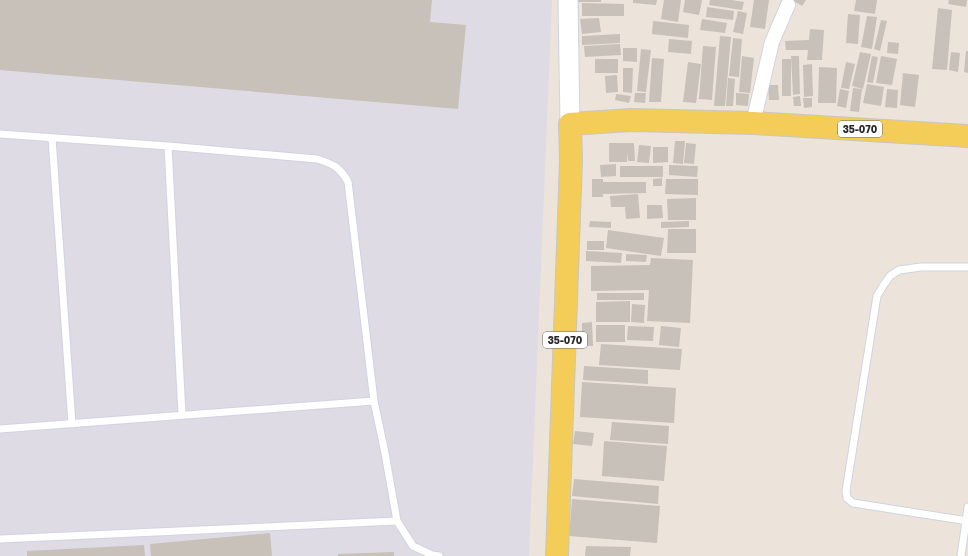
<svg xmlns="http://www.w3.org/2000/svg" width="968" height="556" font-family="'Golos Text',sans-serif">
  <style>
    .industrial { fill: #dedbe4 }
    .building { fill: #c7c1ba }
    .lines { fill: none; stroke-linecap: round; stroke-linejoin: round }
    .lane-casing { stroke: #d0d3e2; stroke-width: 9 }
    .street-casing { stroke: #d0d3e2; stroke-width: 16 }
    .secondary-casing { stroke: #d0d3e2; stroke-width: 21 }
    .primary-casing { stroke: #c7c7c7; stroke-width: 24 }
    .lane { stroke: #fff; stroke-width: 7 }
    .street { stroke: #fff; stroke-width: 14 }
    .secondary { stroke: #fff; stroke-width: 19 }
    .primary { stroke: #f3cd58; stroke-width: 22 }
    .labels { text-anchor: middle; stroke-width: 3; stroke-linejoin: round; paint-order: stroke }
    .shield { fill: #fff; stroke: #696969; stroke-width: 1 }
    .shield-label { font-size: 10px; font-weight: bold; fill: #292929 }
  </style>
  <rect width="100%" height="100%" fill="#ece4da"/>
  <path class="industrial" d="M0,0H552L529,556H0Z"/>
  <path class="building" d="M0,0H432L430,22L466,25L458,109L0,70Z
    M577,0H601V2H577Z
    M633,0H657L656,5L633,3Z
    M664,0H681L678,22L661,19Z
    M685,0H702L699,15L683,12Z
    M710,0H732L744,2L742,10L709,5Z
    M754,0H769L765,29L750,27Z
    M792,0H806L802,6Z
    M856,0H877L875,14L854,11Z
    M949,0H967L966,7L948,4Z
    M582,3L624,4V16H582Z
    M707,7L734,11L733,20L706,17Z
    M938,8L952,10L947,70L932,69Z
    M738,11L747,13L743,34L733,32Z
    M848,14L860,15L858,44L846,43Z
    M867,16L877,17L872,49L861,47Z
    M599,18L601,32L582,34L580,19Z
    M702,19L727,23L725,33L700,30Z
    M881,20L887,21L880,51L874,49Z
    M653,21L689,25L688,38L652,34Z
    M810,29L824,30L822,60H807L808,50H786L785,41L809,40Z
    M620,34V43L582,45V36Z
    M720,36L731,37L725,106H714Z
    M733,38L742,39L739,77L729,76Z
    M669,39L692,41L691,54L668,52Z
    M888,42L899,43L898,54L887,53Z
    M620,44L621,55L585,57L584,46Z
    M703,46L716,47L712,100L699,99Z
    M623,48H637V62L623,61Z
    M641,49L651,50L646,92L637,91Z
    M966,51H968V73L964,72Z
    M860,52L871,54L863,89L852,86Z
    M951,52L960,53L958,72L949,70Z
    M742,56L754,58L750,93L739,92Z
    M791,56H799L800,94L793,95Z
    M872,56L878,57L873,83L867,82Z
    M881,56L897,59L892,85L876,83Z
    M652,58L664,59L661,102H649Z
    M595,59H618V73H595Z
    M782,59H791V96H782Z
    M688,62L701,64L696,103L683,102Z
    M846,62L855,64L849,89L841,88Z
    M812,64L813,96L804,97L803,65Z
    M819,67L837,68L836,103H818Z
    M623,68H633L632,93L623,92Z
    M903,73L919,75L915,107L900,105Z
    M617,75L618,92L606,93L605,76Z
    M728,78L735,79L733,106H726Z
    M867,84L884,87L881,106L863,103Z
    M768,85H778L779,100H769Z
    M853,88L862,89L859,112L850,111Z
    M840,89L849,91L846,108L837,106Z
    M887,89L898,90L897,108L885,107Z
    M635,93H646L645,103L634,102Z
    M736,93L749,94L748,106L736,105Z
    M616,94L631,96L629,103L615,100Z
    M800,96L801,106H794L793,97Z
    M803,98H812V107L804,108Z
    M675,141H685L683,164L673,163Z
    M609,143H634L635,161H628L627,152V162H609Z
    M686,143L696,144L694,164L684,163Z
    M639,145L651,146L649,163L637,162Z
    M653,147H668V162L653,163Z
    M616,164V176L601,177L600,165Z
    M669,165L698,166L697,177L669,175Z
    M620,166H663V177H620Z
    M662,178V186H653V179Z
    M592,179H603V182H646V193L603,194V197H592Z
    M666,179H698V195L665,194Z
    M638,194L640,218L626,219L625,207H611L610,196Z
    M696,198V220H668L667,199Z
    M647,205H662L663,218L647,219Z
    M590,221L611,222V228L589,227Z
    M689,221V227L661,228V222Z
    M668,229H696V253H667Z
    M608,230L664,238L661,256L606,248Z
    M587,241H604V250H587Z
    M586,251L622,253L621,263L586,261Z
    M626,254L647,255L646,262L626,261Z
    M651,258L693,260L690,323L647,321L649,290L591,291V266L650,265Z
    M597,293H644V300H597Z
    M630,301V322H596V302Z
    M632,304L645,305L644,323L631,322Z
    M592,322L593,346H582V323Z
    M596,325H625V342H596Z
    M628,326L654,327L653,341L627,340Z
    M661,326L681,328L679,347L659,345Z
    M601,344L682,349L680,370L599,365Z
    M584,366L648,370V384L583,380Z
    M582,382L676,388L674,423L580,417Z
    M612,422L669,426L668,444L610,440Z
    M575,431L594,433L592,446L573,444Z
    M604,441L667,446L664,481L602,476Z
    M574,479L659,486L658,504L572,496Z
    M572,499L660,506L657,543L569,536Z
    M270,533L272,556H151L150,544Z
    M144,545L145,556H27V551Z
    M586,546L631,547L630,556H585Z
    M394,552V556H338V554Z"/>
  <g class="lines">
    <g class="lane-casing">
      <path id="lane" d="M0,134L168,146L317,159C333,164 340,167 348,182L374,401L385,453L397,521L413,546L432,555L439,556
        M52,138L72,424
        M168,146L182,415
        M968,267H921L899,270L890,276L883,286L877,296L846,491L847,498L853,503L968,521
        M0,429L374,401
        M0,539L397,521
        M961,556L968,507"/>
    </g>
    <g class="street-casing">
      <path id="street" d="M753,123L772,42L788,5"/>
    </g>
    <g class="secondary-casing">
      <path id="secondary" d="M568,0L570,124"/>
    </g>
    <g class="primary-casing">
      <path id="primary" d="M557,556L571,160L570,124L631,120L753,123L968,136"/>
    </g>
    <use href="#lane" class="lane"/>
    <use href="#street" class="street"/>
    <use href="#secondary" class="secondary"/>
    <use href="#primary" class="primary"/>
  </g>
  <g class="labels">
    <g class="shield">
      <rect x="838" y="121" width="44" height="16" rx="3"/>
      <rect x="543" y="332" width="44" height="16" rx="3"/>
    </g>
    <g class="shield-label">
      <text x="860" y="133">35-070</text>
      <text x="565" y="344">35-070</text>
    </g>
  </g>
</svg>
